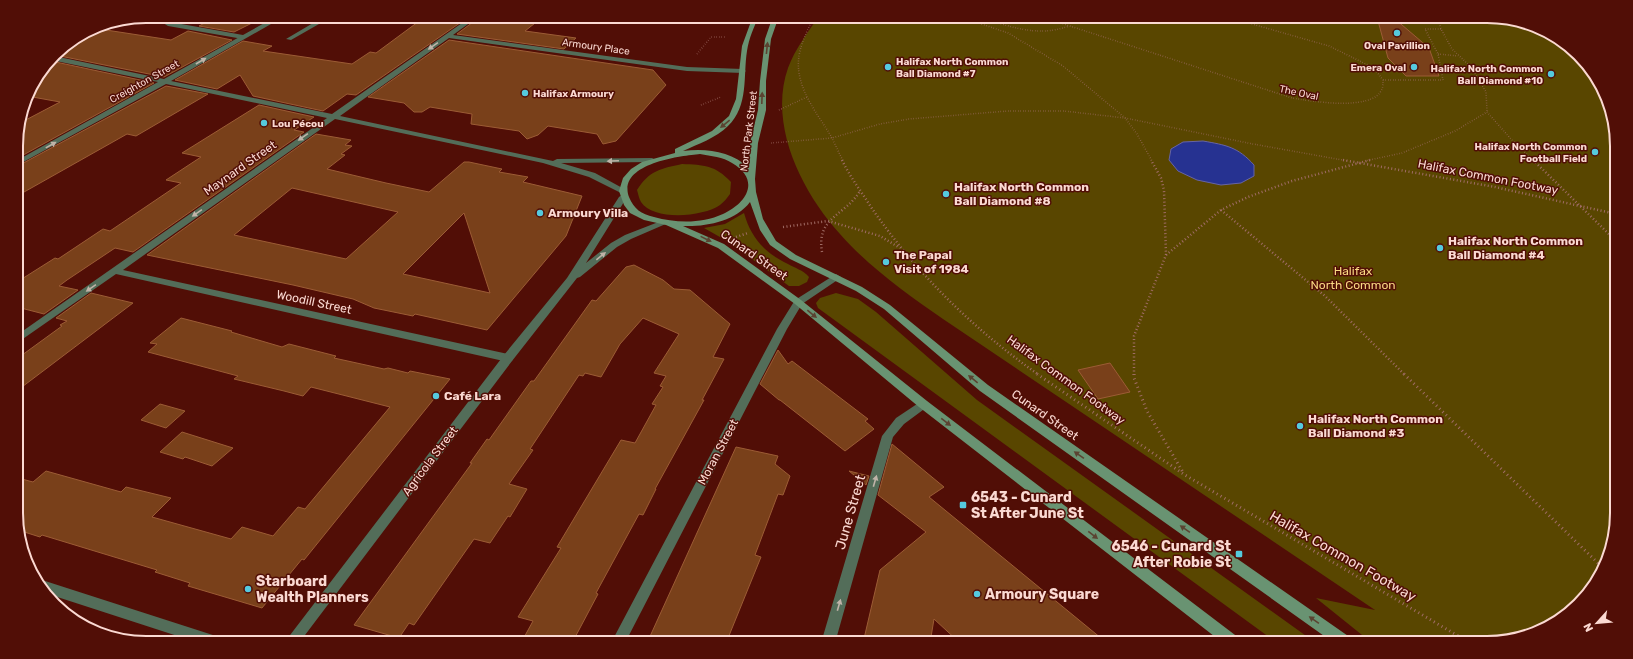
<svg xmlns="http://www.w3.org/2000/svg" width="1633" height="659" font-family="Rubik,sans-serif">
  <style>
    .green { fill: #594600 }
    .water { fill: #263291; stroke: #6664a4 }
    .building { fill: #79401a; stroke: #9c5c35; fill-rule: evenodd }
    .lines { fill: none; stroke-linecap: round; stroke-linejoin: round }
    .path-far2 { stroke: #a06c65; stroke-width: 1.5; stroke-dasharray: 0.5 2; stroke-linecap: butt }
    .path-far1 { stroke: #a06c65; stroke-width: 2.5; stroke-dasharray: 1 2.5; stroke-linecap: butt }
    .path { stroke: #a06c65; stroke-width: 3; stroke-dasharray: 1 3.5; stroke-linecap: butt }
    .service { fill: #536d59; fill-rule: evenodd }
    .minor { fill: #536d59; fill-rule: evenodd }
    .tertiary { fill: #536d59; fill-rule: evenodd }
    .secondary { fill: #699372; fill-rule: evenodd }
    .oneway { fill: #c0b3a8 }
    .oneway2 { fill: #5b4331 }
    .poi-dot { fill: #55cade; stroke: #510e06; stroke-width: 1.5 }
    .labels { text-anchor: middle; stroke-width: 3; stroke-linejoin: round; paint-order: stroke }
    .far-poi-label { font-size: 10px; font-weight: bold; fill: #fbd9d2; stroke: #510e06; text-anchor: start }
    .far-street-label { font-size: 10px; fill: #fbd9d2; stroke: #510e06 }
    .street-label { font-size: 12px; fill: #fbd9d2; stroke: #510e06 }
    .poi-label { font-size: 12px; font-weight: bold; fill: #fbd9d2; stroke: #510e06; text-anchor: start }
    .park-label { font-size: 12px; fill: #f8d983; stroke: #510e06 }
    .near-poi-label { font-size: 14px; font-weight: bold; fill: #fbd9d2; stroke: #510e06; text-anchor: start }
    .near-street-label { font-size: 14px; fill: #fbd9d2; stroke: #510e06 }
    .rim { fill: none; stroke: #fbd9d2; stroke-width: 2 }
  </style>
  <rect width="100%" height="100%" fill="#510e06"/>
  <path class="green" d="M819,16H1452L1532,25L1585,60L1604,88L1616,128L1617,513L1610,555L1590,592L1566,616L1529,636L1496,643H1372L1316,598L1375,610L943,319C907,294 869,267 840,234C802,192 768,125 788,68C795,49 808,32 819,16Z
    M682,164C704,165 715,165 731,182L730,194C727,198 724,202 720,205C703,217 653,221 641,202C639,199 638,193 637,190C650,170 660,169 682,164Z
    M744,213C751,238 765,253 788,264C795,268 803,270 809,277L807,282L799,286H789L727,241L704,228L725,224Z
    M836,293L858,299L876,312L977,400L1316,643H1277L818,308L816,303L820,298Z"/>
  <path class="water" d="M1203,141C1226,145 1238,147 1254,165V176L1241,183L1221,185L1197,180L1178,171L1169,160L1171,149L1183,142Z"/>
  <path class="building" d="M218,16L254,22L234,32L199,26Z
    M426,16H454L467,18L356,95L347,94L323,111L253,96L240,75L217,89L175,80L243,41L272,46L263,51L352,64L370,52L376,53Z
    M491,16H544L525,31L576,38L564,49L457,34L477,19L485,20Z
    M1377,17L1395,19L1429,48L1439,76H1406L1388,58Z
    M93,28L171,40L188,31L232,40L164,77L55,55L60,48Z
    M449,40L653,70L666,85L616,141L603,144L597,134L548,126L538,135L527,139L519,131L471,124L472,114L430,107L422,112H414L404,103L368,97Z
    M50,61H51L154,83L16,159V137L20,123L60,102L27,96L29,88Z
    M166,86L208,94L136,136L127,134L17,196L16,167Z
    M259,105L314,117L294,130L304,132L133,252L115,248L67,280L59,286L78,290L44,314L17,307V282L55,258L58,259L103,229L110,231L181,183L166,180L201,157L182,153Z
    M316,134L351,140L345,145L352,146L341,154L345,155L327,169L386,183L429,192L464,162H469L502,169L499,172L528,177L523,182L582,196L566,236L487,330L415,314L413,316L374,308L353,299L293,285L147,255ZM292,188L398,212L346,259L234,235ZM464,213L490,293L403,274Z
    M634,265L663,280L674,289L690,290L730,324L713,357L724,359L702,400H704L655,489H656L643,515L639,514L596,593L598,594L572,643H521L533,621L518,617L561,548L557,547L621,440L635,443L656,405L652,404L663,387L660,386L666,376L654,373L679,334L643,318L620,344L601,377L585,373L583,376L579,375L530,449L533,450L509,484L527,489L510,517L508,516L490,543L474,539L414,625L409,623L399,638L354,625L472,463H470L487,439L489,440L531,381H534L592,300L596,301L626,267Z
    M91,293L133,303L18,390V358L62,326L60,325L67,321L56,318Z
    M181,318L232,331L231,332L282,347L289,344L336,356L334,358L384,369L388,368L408,373L410,371L450,379L304,560L302,559L262,608L188,586L190,583L155,572L157,570L42,535L40,537L18,530V478L33,482L46,471L121,492L126,487L171,498L152,517L231,539L242,527L273,536L298,507L305,509L390,407L311,387L303,396L284,391L234,379L238,376L148,352L157,344L150,343Z
    M778,350L788,364L792,361L868,419L865,421L874,429L845,451L780,400H779L760,384Z
    M1110,363L1130,392L1098,399L1078,370Z
    M160,404L185,411L166,428L141,420Z
    M182,432L233,448L212,466L185,457L183,459L160,452Z
    M892,444L944,487L929,497L1107,643H960L934,619L930,643H863L880,570L926,532L878,495Z
    M736,447L778,456L775,464L790,476L783,495L778,494L755,555L761,557L726,643H647Z
    M849,471L869,476L866,485Z"/>
  <g class="lines">
    <path class="path-far2" d="M814,16C809,27 803,39 800,51C792,83 815,110 831,136C835,144 839,153 843,161
      M958,16L1008,33L1063,66L1125,118L1137,134L1152,161
      M977,16C1008,26 1037,38 1069,26
      M1039,16L1292,98C1310,101 1373,112 1382,89C1383,87 1383,83 1383,80L1374,68L1329,46L1224,16
      M1437,16L1441,29L1452,49L1471,67L1486,92L1487,111
      M697,54L711,37H725
      M1438,54L1458,56
      M1383,80H1443L1438,54L1425,29H1441
      M701,105L721,97
      M779,110L807,97
      M1487,112L1510,138L1534,161
      M771,143L832,138L880,124L909,119L1008,111H1064L1125,118L1253,144L1348,161
      M1365,161L1402,153L1455,131L1487,112"/>
    <path class="path-far1" d="M842,160C850,177 861,191 871,207C916,273 973,329 1039,375
      M1343,160L1495,187L1616,214
      M1533,160L1616,241
      M1221,210L1325,296L1405,375
      M783,227L828,221L880,236L900,248
      M736,237L748,233
      M822,252C816,217 845,216 860,191
      M1166,255L1221,210L1248,197L1292,181L1370,160
      M1134,375V336L1166,255L1164,190L1161,178L1151,160"/>
    <path class="path" d="M1037,374L1185,475L1470,643
      M1134,374V378L1147,411L1184,474
      M1404,374L1603,568"/>
    <path class="service" d="M161,16H167L165,19L170,22L243,35L246,37L243,39L168,26L160,21Z
      M325,16H333L291,40L286,39Z"/>
    <path class="minor" d="M277,16H285L171,81L332,114L472,16H479L453,35L687,67L743,69L746,71L743,73L687,71L449,38L340,116L553,161L557,159L652,158L656,160L652,162L561,163L595,173L626,190L627,192L623,194L589,177L543,163L335,119L123,270L508,354L512,355L513,358L512,361L508,362L116,274L17,343V335L327,118L166,84L16,166V161L158,82L51,60L54,56L164,79Z
      M836,274L841,277L839,279L802,304L787,329L625,643H611L777,329L795,300Z
      M923,400L927,401L928,404L927,407L904,424L893,437L835,643H821L882,436L896,418Z
      M42,580L219,637L224,638L226,643H199L45,593L39,581Z"/>
    <path class="tertiary" d="M623,194L627,197L586,263L611,243L625,235L661,221L664,220L668,223L631,239L617,247L580,277L577,278L512,361L299,643H284L504,355L567,278L619,197Z"/>
    <path class="secondary" d="M753,16H759C754,27 749,38 747,51C743,76 749,106 728,126C716,138 698,144 683,151C706,148 731,151 749,168L750,143L758,110L760,81L765,39L773,16H779L771,39L766,81V110L758,143L755,179L756,192L763,219L776,241L796,255L862,287L890,305L988,385L1351,638L1353,643H1334L980,391L884,309L856,291L790,259L770,245L760,230L750,202C736,221 706,227 683,226L724,244L801,300L927,401L1239,638L1241,643H1223L919,407L795,304L718,248L666,225L644,220L630,213L624,205L619,191L623,178L631,169L642,162L675,153V149L712,131L729,116L736,99L742,46ZM700,154C711,156 723,157 732,163C761,180 747,203 723,214C701,224 676,223 654,217C641,214 634,209 629,197C617,164 679,156 700,154Z"/>
  </g>
  <defs><path id="oneway-solid" d="M-6-.8H1V-3.2L6.5 0L1 3.2V.8H-6Z"/></defs>
  <g class="oneway">
    <use href="#oneway-solid" transform="translate(433 46) rotate(145)"/>
    <use href="#oneway-solid" transform="translate(201 61) rotate(-30)"/>
    <use href="#oneway-solid" transform="translate(303 137) rotate(145)"/>
    <use href="#oneway-solid" transform="translate(51 145) rotate(-29)"/>
    <use href="#oneway-solid" transform="translate(613 161) rotate(178)"/>
    <use href="#oneway-solid" transform="translate(197 213) rotate(145)"/>
    <use href="#oneway-solid" transform="translate(601 256) rotate(-39)"/>
    <use href="#oneway-solid" transform="translate(91 288) rotate(145)"/>
    <use href="#oneway-solid" transform="translate(875 481) rotate(-74)"/>
    <use href="#oneway-solid" transform="translate(839 605) rotate(-74)"/>
  </g>
  <g class="oneway2">
    <use href="#oneway-solid" transform="translate(767 48) rotate(-84)"/>
    <use href="#oneway-solid" transform="translate(762 98) rotate(-88)"/>
    <use href="#oneway-solid" transform="translate(725 124) rotate(141)"/>
    <use href="#oneway-solid" transform="translate(706 239) rotate(26)"/>
    <use href="#oneway-solid" transform="translate(812 314) rotate(39)"/>
    <use href="#oneway-solid" transform="translate(973 379) rotate(-141)"/>
    <use href="#oneway-solid" transform="translate(946 422) rotate(38)"/>
    <use href="#oneway-solid" transform="translate(1079 455) rotate(-145)"/>
    <use href="#oneway-solid" transform="translate(1185 529) rotate(-145)"/>
    <use href="#oneway-solid" transform="translate(1093 535) rotate(38)"/>
    <use href="#oneway-solid" transform="translate(1314 620) rotate(-145)"/>
  </g>
  <g class="poi-dot">
    <circle cx="1397" cy="33" r="4"/>
    <circle cx="888" cy="67" r="4"/>
    <circle cx="1414" cy="67" r="4"/>
    <circle cx="1551" cy="74" r="4"/>
    <circle cx="525" cy="93" r="4"/>
    <circle cx="264" cy="123" r="4"/>
    <circle cx="1595" cy="152" r="4"/>
    <circle cx="946" cy="194" r="4"/>
    <circle cx="540" cy="213" r="4"/>
    <circle cx="1440" cy="248" r="4"/>
    <circle cx="886" cy="262" r="4"/>
    <circle cx="436" cy="396" r="4"/>
    <circle cx="1300" cy="426" r="4"/>
    <rect x="959" y="501" width="8" height="8" rx="2"/>
    <rect x="1235" y="550" width="8" height="8" rx="2"/>
    <circle cx="248" cy="589" r="4"/>
    <circle cx="977" cy="594" r="4"/>
  </g>
  <g class="labels">
    <g class="far-poi-label">
      <text x="1397" y="49" text-anchor="middle">Oval Pavillion</text>
      <text x="896" y="65">Halifax North Common<tspan x="896" dy="12">Ball Diamond #7</tspan></text>
      <text x="1406" y="71" text-anchor="end">Emera Oval</text>
      <text x="1543" y="72" text-anchor="end">Halifax North Common<tspan x="1543" dy="12">Ball Diamond #10</tspan></text>
      <text x="533" y="97">Halifax Armoury</text>
      <text x="272" y="127">Lou Pécou</text>
      <text x="1587" y="150" text-anchor="end">Halifax North Common<tspan x="1587" dy="12">Football Field</tspan></text>
    </g>
    <g class="far-street-label">
      <text transform="translate(596 46) rotate(8)" y="4">Armoury Place</text>
      <text transform="translate(144 81) rotate(-29)" y="4">Creighton Street</text>
      <text transform="translate(1299 92) rotate(12)" y="4">The Oval</text>
      <text transform="translate(748 131) rotate(-83)" y="4">North Park Street</text>
    </g>
    <g class="street-label">
      <text transform="translate(240 168) rotate(-35)" y="4">Maynard Street</text>
      <text transform="translate(1488 177) rotate(11)" y="4">Halifax Common Footway</text>
      <text transform="translate(754 255) rotate(35)" y="4">Cunard Street</text>
      <text transform="translate(314 302) rotate(12)" y="4">Woodill Street</text>
      <text transform="translate(1066 380) rotate(36)" y="4">Halifax Common Footway</text>
      <text transform="translate(1045 415) rotate(35)" y="4">Cunard Street</text>
      <text transform="translate(718 452) rotate(-62)" y="4">Moran Street</text>
      <text transform="translate(430 461) rotate(-53)" y="4">Agricola Street</text>
    </g>
    <g class="poi-label">
      <text x="954" y="191">Halifax North Common<tspan x="954" dy="14">Ball Diamond #8</tspan></text>
      <text x="548" y="217">Armoury Villa</text>
      <text x="1448" y="245">Halifax North Common<tspan x="1448" dy="14">Ball Diamond #4</tspan></text>
      <text x="894" y="259">The Papal<tspan x="894" dy="14">Visit of 1984</tspan></text>
      <text x="444" y="400">Café Lara</text>
      <text x="1308" y="423">Halifax North Common<tspan x="1308" dy="14">Ball Diamond #3</tspan></text>
    </g>
    <g class="park-label">
      <text x="1353" y="275">Halifax<tspan x="1353" dy="14">North Common</tspan></text>
    </g>
    <g class="near-poi-label">
      <text x="971" y="502">6543 - Cunard<tspan x="971" dy="16">St After June St</tspan></text>
      <text x="1231" y="551" text-anchor="end">6546 - Cunard St<tspan x="1231" dy="16">After Robie St</tspan></text>
      <text x="256" y="586">Starboard<tspan x="256" dy="16">Wealth Planners</tspan></text>
      <text x="985" y="599">Armoury Square</text>
    </g>
    <g class="near-street-label">
      <text transform="translate(850 512) rotate(-74)" y="5">June Street</text>
      <text transform="translate(1343 556) rotate(30)" y="5">Halifax Common Footway</text>
    </g>
  </g>
  <path d="M0 0H1633V659H0ZM146 23H1487A123 123 0 0 1 1610 146V513A123 123 0 0 1 1487 636H146A123 123 0 0 1 23 513V146A123 123 0 0 1 146 23Z" fill="#510e06" fill-rule="evenodd"/>
  <path class="rim" d="M146 23H1487A123 123 0 0 1 1610 146V513A123 123 0 0 1 1487 636H146A123 123 0 0 1 23 513V146A123 123 0 0 1 146 23Z"/>
  <g transform="translate(1597 623) rotate(243)" stroke="#510e06" stroke-width="3" paint-order="stroke">
  <path d="M0-3L7 15L0 10L-7 15Z" fill="#fbd9d2"/>
  <text y="-6" font-size="11" font-weight="bold" text-anchor="middle" fill="#fbd9d2">N</text>
  </g>
</svg>
